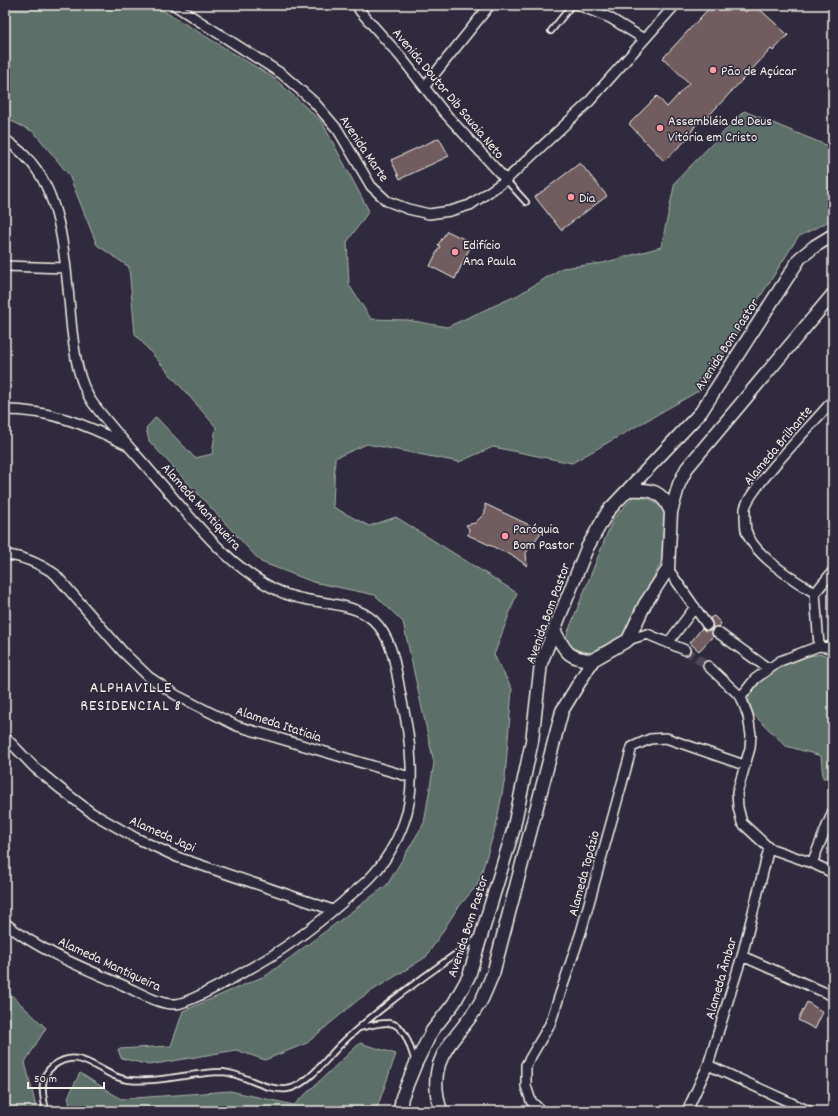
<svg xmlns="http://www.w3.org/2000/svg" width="838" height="1116" font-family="Dekko,sans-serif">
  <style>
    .green { fill: #5b7069; stroke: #a8b0a8 }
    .building { fill: #715d5e; stroke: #f4f1e8 }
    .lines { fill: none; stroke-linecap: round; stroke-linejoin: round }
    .minor-tunnel { stroke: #4d4857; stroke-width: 9; stroke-dasharray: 9 4.5; stroke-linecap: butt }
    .service-casing { stroke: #f4f1e8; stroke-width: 8 }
    .minor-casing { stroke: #f4f1e8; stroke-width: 12 }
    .tertiary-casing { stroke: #f4f1e8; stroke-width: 15 }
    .service { stroke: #2f2a3d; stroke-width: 4.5 }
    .minor { stroke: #2f2a3d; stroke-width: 9 }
    .tertiary { stroke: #2f2a3d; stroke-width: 12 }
    .poi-dot { fill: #ff9aa2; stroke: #2f2a3d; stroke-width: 1.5 }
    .labels { text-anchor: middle; stroke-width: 3; stroke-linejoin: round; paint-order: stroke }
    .poi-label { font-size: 14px; fill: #f4f1e8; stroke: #2f2a3d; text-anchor: start }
    .street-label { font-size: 14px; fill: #f4f1e8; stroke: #2f2a3d }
    .quarter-label { font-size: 16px; letter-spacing: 1px; fill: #f4f1e8; stroke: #2f2a3d }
  </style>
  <rect width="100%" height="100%" fill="#2f2a3d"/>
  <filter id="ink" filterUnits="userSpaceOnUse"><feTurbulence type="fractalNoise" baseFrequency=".025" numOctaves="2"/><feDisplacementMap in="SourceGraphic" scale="8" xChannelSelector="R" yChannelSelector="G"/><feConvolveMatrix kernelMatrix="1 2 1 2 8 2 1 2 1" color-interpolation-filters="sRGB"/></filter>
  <g filter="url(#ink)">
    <path class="green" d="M5,5H154L274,78L322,122L369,211L347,242L349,285L371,319L407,320L447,327L518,295L562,268L603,263L661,247L675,182L744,111L833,148V219L798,237L702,389L572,463L493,447L459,462L367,444L335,458L333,507L369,526L396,517L517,593L494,655L512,689L505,778L496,826L478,884L457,909L426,957L359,999L307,1043L265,1060L236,1050L149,1065L121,1058L118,1049L171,1046L183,1011L267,975L387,885L424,823L434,763L403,622L375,595L313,582L261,562L149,441L146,428L156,417L195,458L212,454L216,427L135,334L129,267L97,245L69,175L34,132L5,118Z
      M635,495L650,499L666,511L667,534L662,561L623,635L586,656C575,652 571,647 566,637L613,519Z
      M821,654L833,657V778H823L821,756L786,746L754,715L749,702V690L762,674L809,656Z
      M5,989L46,1028L25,1062L37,1111H5Z
      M360,1043L396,1054L376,1111H71L68,1097L80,1073L121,1099L230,1091L294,1105Z"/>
    <path class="building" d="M712,5H738L746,12L752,5H755L788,35L773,51L771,49L702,123L699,120L686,140L664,161L629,124L657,96L667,107L689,83L663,58Z
      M439,138L449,156L400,179L391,160Z
      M580,163L607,196L561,230L535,197Z
      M447,231L472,243L455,279L430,266L440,246L438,245Z
      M485,504L542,531L526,553L527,566L515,557L468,535L469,529L466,525L475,523L485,513Z
      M714,616L721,623L719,627L712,628L711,632L713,636L699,651L690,643L702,628L705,631L711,630L713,625L710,618Z
      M807,1002L823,1012L815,1029L798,1020Z"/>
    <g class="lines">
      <path class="minor-tunnel" d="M685,650L708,666"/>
      <g class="service-casing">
        <path id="service" d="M551,31L572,5
          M506,180L526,202
          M359,1028C368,1026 378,1023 387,1023C405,1022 410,1048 415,1061
          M46,1111C43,1096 38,1077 53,1066C82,1044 100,1077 129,1080C160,1083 192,1072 223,1072C245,1074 264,1091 287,1089C305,1087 326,1060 338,1047C380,1006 430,973 478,938"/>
      </g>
      <g class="minor-casing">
        <path id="minor" d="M174,5L282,74L314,102L338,130L371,186L387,201L408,209L429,214L450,211L470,205L506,180L588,103L675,5
          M357,5L360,11L400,56L443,111L506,180
          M578,5L610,18L644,39
          M425,86L490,5
          M5,139C12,145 20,150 26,157C66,196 66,277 72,331C75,355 78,381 92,402C112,429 136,454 158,480C195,522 230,570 283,593C310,605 351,600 373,620C395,640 396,674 402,701C410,736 417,788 404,822C397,842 384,864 369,879C361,887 351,894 343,902C314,927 283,951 249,969C235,977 189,1003 176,1004C159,1005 140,993 125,986C84,968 40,951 5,923
          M5,266L65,268
          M5,410C50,410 85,424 125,444
          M5,555C23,556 40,564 55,574L123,652L149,677L176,695L237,726L410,777
          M668,569L707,625
          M815,593L833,571
          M717,632L769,669
          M628,640L647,634L685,650
          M668,643L695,607
          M819,646L815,593C795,581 752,554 746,530C745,525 745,515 745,509C748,489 816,421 833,400
          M833,648L819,646L780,661L755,679L741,697L748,716L751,735L750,748L737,793L738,807L742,823L769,848L812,863L833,873
          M708,666L741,697
          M5,737L35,768L62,790L92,813L134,837L177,857L333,910
          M812,863L833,811
          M742,956L833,996
          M708,1065L809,1111
          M541,1111L531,1101L526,1086V1065L550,1024L581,932L632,747L650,739L666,738L744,765
          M687,1111L708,1065L742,956L769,848"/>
      </g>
      <g class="tertiary-casing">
        <path id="tertiary" d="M629,490C651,489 662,490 671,512
          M555,632C566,653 569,659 593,660
          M400,1111L402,1097L416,1063L432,1031L454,1003L469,976L513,831L532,741L541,663L587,548L608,511L701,412L800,258L815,246L833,235
          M441,1111C423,1054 459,1041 482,999C486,991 489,982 493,974L562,711L593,660L628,640L645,604L668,569L671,512L679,484L687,468L833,294"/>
      </g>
      <use href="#service" class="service"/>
      <use href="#minor" class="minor"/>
      <use href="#tertiary" class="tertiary"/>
    </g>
  </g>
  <g class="poi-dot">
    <circle cx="713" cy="70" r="4"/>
    <circle cx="660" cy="128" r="4"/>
    <circle cx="571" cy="197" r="4"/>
    <circle cx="455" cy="252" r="4"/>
    <circle cx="505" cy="536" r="4"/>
  </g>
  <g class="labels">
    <g class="poi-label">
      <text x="721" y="75">Pão de Açúcar</text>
      <text x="668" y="125">Assembléia de Deus<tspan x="668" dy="16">Vitória em Cristo</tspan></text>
      <text x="579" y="202">Dia</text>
      <text x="463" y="249">Edifício<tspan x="463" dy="16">Ana Paula</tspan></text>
      <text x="513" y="533">Paróquia<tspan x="513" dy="16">Bom Pastor</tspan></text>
    </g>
    <g class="street-label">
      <text transform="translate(449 93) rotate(50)" y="5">Avenida Doutor Dib Sauaia Neto</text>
      <text transform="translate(365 148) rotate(56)" y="5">Avenida Marte</text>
      <text transform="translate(726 344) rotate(-57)" y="5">Avenida Bom Pastor</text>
      <text transform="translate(777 445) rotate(-50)" y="5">Alameda Brilhante</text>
      <text transform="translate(202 506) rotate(48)" y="5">Alameda Mantiqueira</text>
      <text transform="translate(547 613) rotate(-70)" y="5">Avenida Bom Pastor</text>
      <text transform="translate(279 723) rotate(18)" y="5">Alameda Itatiaia</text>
      <text transform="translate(163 833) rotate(24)" y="5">Alameda Japi</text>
      <text transform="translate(583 873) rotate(-75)" y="5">Alameda Topázio</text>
      <text transform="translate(467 926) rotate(-72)" y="5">Avenida Bom Pastor</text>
      <text transform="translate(110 963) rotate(25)" y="5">Alameda Mantiqueira</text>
      <text transform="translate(720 978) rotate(-74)" y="5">Alameda Âmbar</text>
    </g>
    <g class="quarter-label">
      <text x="131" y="692">ALPHAVILLE<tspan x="131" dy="18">RESIDENCIAL 8</tspan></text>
    </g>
  </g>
  <rect width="838" height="1116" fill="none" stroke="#2f2a3d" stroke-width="20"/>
  <rect x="10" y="10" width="818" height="1096" fill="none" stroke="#f4f1e8" stroke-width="1.5" filter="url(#ink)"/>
  <path d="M28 1082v6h76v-6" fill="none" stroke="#f4f1e8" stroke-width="2"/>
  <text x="34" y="1082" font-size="12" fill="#f4f1e8" stroke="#2f2a3d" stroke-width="3" paint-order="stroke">50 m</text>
</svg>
